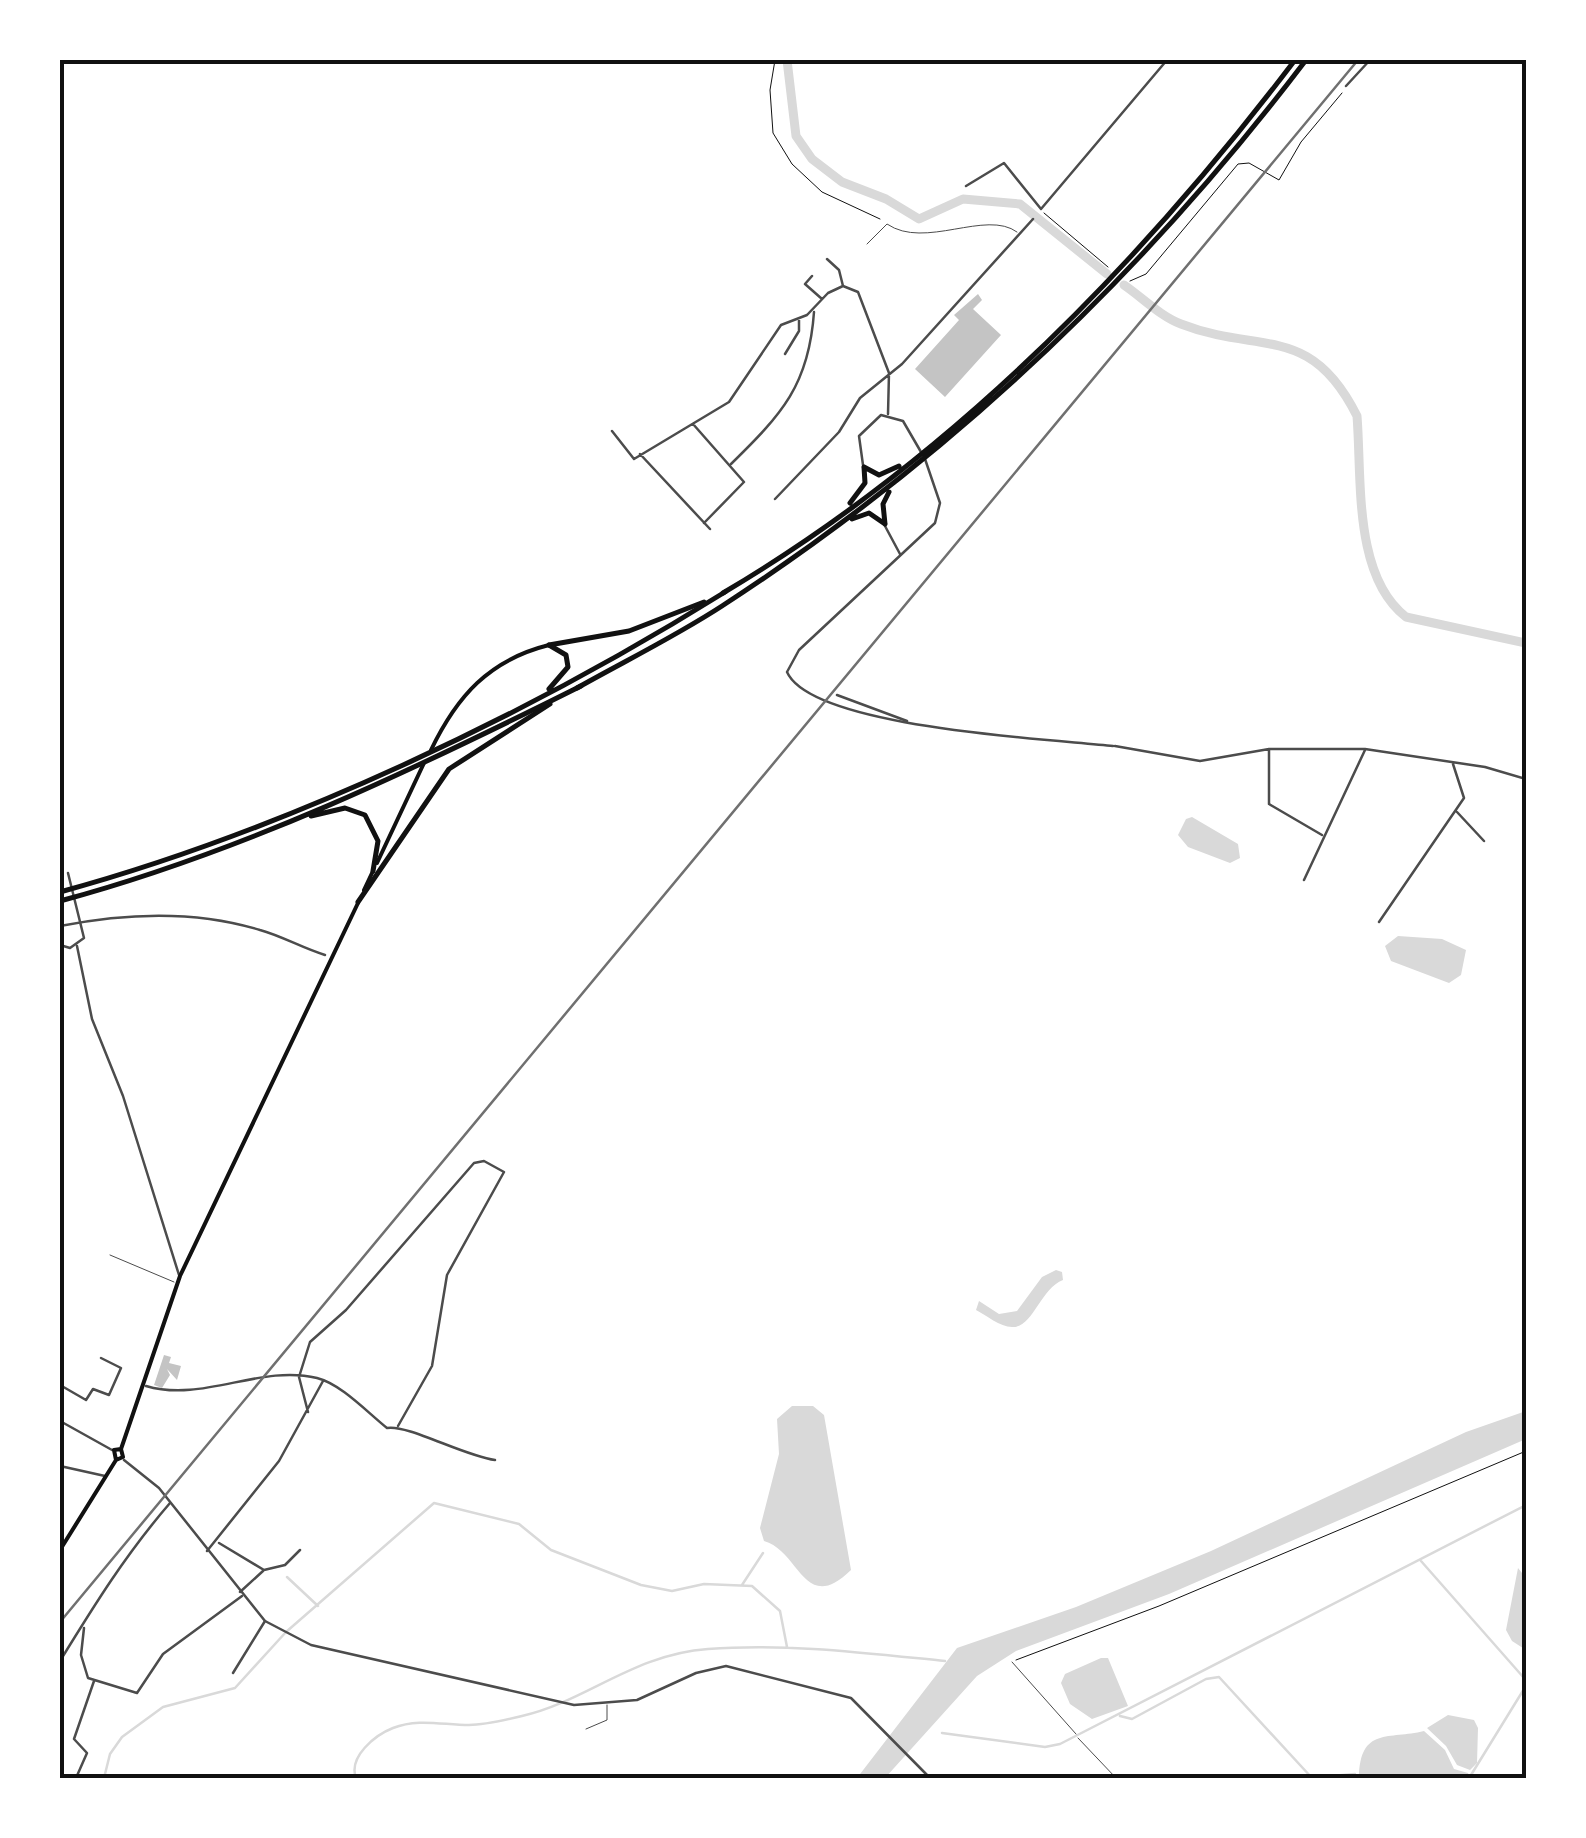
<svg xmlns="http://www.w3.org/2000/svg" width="1586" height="1838" font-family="Poppins,sans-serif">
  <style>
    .water { fill: #d9d9d9 }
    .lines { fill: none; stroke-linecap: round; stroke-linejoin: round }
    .stream { stroke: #d9d9d9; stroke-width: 2.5 }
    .river { stroke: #d9d9d9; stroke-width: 9 }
    .building { fill: #c4c4c4 }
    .path { stroke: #111; stroke-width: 1 }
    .service { stroke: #4c4c4c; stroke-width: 1 }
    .minor { stroke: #4c4c4c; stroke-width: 2.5 }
    .tertiary { stroke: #4c4c4c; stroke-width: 2.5 }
    .secondary { stroke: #111; stroke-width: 4 }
    .trunk { stroke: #111; stroke-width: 5 }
    .motorway { stroke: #111; stroke-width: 5 }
    .rail { stroke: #707070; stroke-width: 2.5 }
    .neatline { fill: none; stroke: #111; stroke-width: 4 }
  </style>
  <rect width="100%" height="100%" fill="#fff"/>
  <path class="water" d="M1192,817L1238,844L1240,858L1230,863L1188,847L1178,835L1186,819Z
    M1398,936L1442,939L1466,950L1461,975L1449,983L1391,961L1385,946Z
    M1056,1270L1062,1272L1063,1280C1040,1289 1033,1328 1012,1327C1000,1327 986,1315 976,1310L979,1301L999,1314L1017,1311L1042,1277Z
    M792,1406H813L824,1415L851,1570C804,1616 800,1551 764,1541L760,1528L779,1454L777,1419Z
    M1526,1411V1439L1169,1594L1016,1651L977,1676L885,1778H857L957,1648L1076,1607L1211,1551L1466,1432Z
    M1518,1568L1526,1578V1650L1512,1641L1506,1630Z
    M1101,1658H1108L1128,1706L1092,1719L1070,1704L1061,1683L1065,1674Z
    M1448,1715L1474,1720L1478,1728L1477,1763L1470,1770L1457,1765L1446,1746L1427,1728Z
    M1424,1731L1445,1750L1454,1769L1468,1773L1470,1778H1359C1360,1726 1389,1740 1424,1731Z"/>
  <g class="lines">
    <path class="stream" d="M1421,1561L1524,1678V1689L1471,1775
      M287,1577L318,1606
      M742,1585L763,1553
      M1120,1716L1132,1719L1206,1679L1219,1677L1312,1778
      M942,1733L1045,1747L1060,1744L1526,1505
      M1319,1777L1355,1774
      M104,1778L110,1754L122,1737L163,1707L235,1688L286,1632L434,1503L519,1524L551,1550L641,1585L672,1591L704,1584L752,1586L780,1611L787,1647
      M356,1778C348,1757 375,1735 393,1728C418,1718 443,1725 469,1725C486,1725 505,1720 522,1716C585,1702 634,1654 708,1649C787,1643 866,1653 945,1661"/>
    <path class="river" d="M787,60L796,136L812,159L842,182L886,199L919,219L963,199L1020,204L1107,274
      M1124,285C1143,298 1160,316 1181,324C1260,355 1310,322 1357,416C1362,479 1353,576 1406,617L1526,643"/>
  </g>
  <path class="building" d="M978,294L982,300L973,309L1001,335L945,397L915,369L959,320L954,315Z
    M164,1355L171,1357L169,1363L181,1366L177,1380L167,1369L170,1375L162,1388L154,1385Z"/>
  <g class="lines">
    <path class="path" d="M775,60L770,90L773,133L792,164L822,192L880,219
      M1044,213L1108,267
      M1130,281L1146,274L1238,164L1249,163L1279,180L1301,142L1342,93
      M1016,1660L1159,1606L1526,1451"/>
    <path class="service" d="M867,244L887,224C925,250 986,209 1017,232
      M110,1255L174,1282
      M1012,1662L1076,1734
      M586,1729L607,1720V1705
      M1078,1738L1116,1778"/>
    <path class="minor" d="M1346,86L1370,60
      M966,186L1004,163L1041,209L1167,60
      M827,259L839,270L843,286
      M812,276L805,284L822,299
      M785,354L799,331V320
      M693,424L744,482L704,523
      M612,431L634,459L729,402L781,325L807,315L828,293L843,286L858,292L889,373L888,414
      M640,454L710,529
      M731,464C782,414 809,385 814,312
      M775,499L839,432L860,398L902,364L1033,219
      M837,695L907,721
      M1115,746L1200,761L1269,749H1365L1485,767L1526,779
      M1269,750V804L1322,835
      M1457,812L1484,841
      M1304,880L1365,750
      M1379,922L1464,798L1453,764
      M60,945L70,948L84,938L68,873
      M77,946L92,1019L123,1096L179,1275
      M60,1385L86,1400L93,1389L109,1395L121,1368L101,1358
      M146,1386C203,1403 260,1364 317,1378C341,1384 367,1412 387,1428C407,1424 464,1456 495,1460
      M308,1412L299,1377L310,1342L346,1310L474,1163L484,1161L504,1172L447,1275L432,1366L398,1426
      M60,1466L105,1476
      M219,1543L264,1570L285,1565L300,1550
      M207,1551L279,1461L323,1381
      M240,1592L263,1571
      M84,1628L81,1655L88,1678L137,1693L163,1654L242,1596
      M60,1661C95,1604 126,1554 170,1503
      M233,1673L265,1621
      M76,1778L87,1753L74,1739L94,1681"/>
    <path class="tertiary" d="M925,459L940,503L935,523L799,650L787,672C812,728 1051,739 1113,746
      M863,465L859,436L881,415L903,421L921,452
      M885,526L900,554
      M60,926C126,913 195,910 260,930C282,936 302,948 325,955
      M60,1421L112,1450
      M124,1460L159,1488L265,1621L311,1645L574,1705L637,1700L696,1673L726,1666L851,1698L930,1778"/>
    <path class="secondary" d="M431,750C457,696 489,660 549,645
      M377,863L424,763
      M364,890L373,871
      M116,1460L123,1457L121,1449L180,1276L358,903
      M60,1550L116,1460L114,1450L121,1449"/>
    <path class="trunk" d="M864,467L879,475L899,466
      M850,503L865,483L864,467
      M852,519L869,513L885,524
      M885,524L883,504L889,492
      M723,593C948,460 1138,267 1295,60
      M549,645L629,631L704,602
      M577,688C625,661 676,636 722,606C950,458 1142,276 1306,60
      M358,902L449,769L550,704"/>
    <path class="motorway" d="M549,645L566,655L568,667L549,689
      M311,816L345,808L365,815L378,841L373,871
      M60,892C284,831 528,715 725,592
      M60,901C242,852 413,770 581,686"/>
    <path class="rail" d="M60,1622L1358,60"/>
  </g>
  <rect width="1586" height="1838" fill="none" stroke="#ffffff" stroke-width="125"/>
  <rect x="62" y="62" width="1462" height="1714" class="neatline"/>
</svg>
